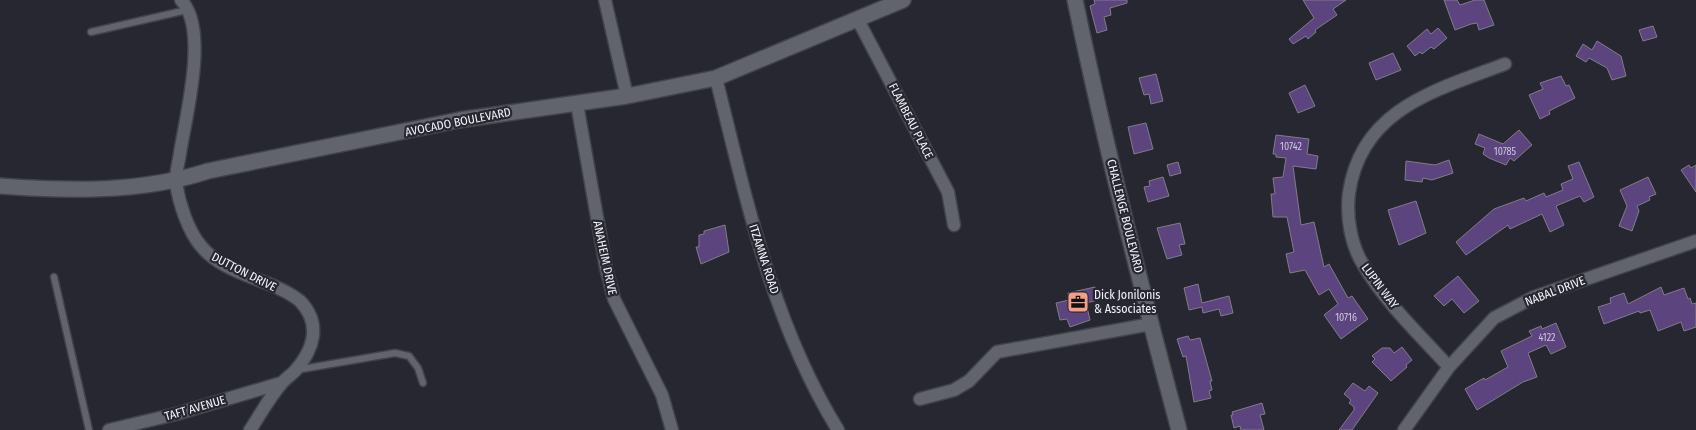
<svg xmlns="http://www.w3.org/2000/svg" width="1696" height="430" font-family="'Fira Sans Condensed',sans-serif">
  <style>
    .building { fill: #5c447f; stroke: #807d87 }
    .lines { fill: none; stroke-linecap: round; stroke-linejoin: round }
    .lane-casing { stroke: #41424a; stroke-width: 9 }
    .street-casing { stroke: #41424a; stroke-width: 15 }
    .secondary-casing { stroke: #41424a; stroke-width: 18 }
    .lane { stroke: #62646d; stroke-width: 6 }
    .street { stroke: #62646d; stroke-width: 12 }
    .secondary { stroke: #62646d; stroke-width: 15 }
    .labels { text-anchor: middle; stroke-width: 4.5; stroke-linejoin: round; paint-order: stroke }
    .number-label { font-size: 10px; fill: #ccc7da }
    .street-label { font-size: 12px; fill: #f2f3f9; stroke: #262730 }
    .poi-label { font-size: 12px; fill: #f2f3f9; stroke: #262730; text-anchor: start }
  </style>
  <rect width="100%" height="100%" fill="#262730"/>
  <path class="building" d="M1094,0H1127V3L1110,8L1111,15L1104,17L1107,30L1097,33L1090,6L1095,4Z
    M1303,0H1346L1333,9L1337,15L1315,30L1316,32L1308,39L1306,36L1293,44L1289,39L1314,18Z
    M1444,0H1457L1460,5L1475,0H1484L1494,25L1479,30L1477,23L1471,24L1455,30Z
    M1653,26L1657,37L1643,41L1639,30Z
    M1438,28L1447,38L1434,49L1431,47L1422,54L1420,52L1415,56L1407,46L1427,29L1431,34Z
    M1597,41L1621,56L1626,76L1612,80L1607,68L1589,58L1586,62L1576,56L1583,44L1592,50Z
    M1393,53L1401,70L1376,80L1369,63Z
    M1156,74L1163,101L1151,104L1149,94L1144,95L1139,78Z
    M1561,76L1566,86L1569,85L1575,98L1549,111L1550,114L1540,119L1529,95L1543,89L1540,83Z
    M1305,85L1315,106L1298,113L1289,93Z
    M1146,123L1153,149L1134,154L1128,127Z
    M1519,130L1532,145L1514,161L1510,158L1506,165L1489,158L1483,154L1485,148L1475,144L1479,134L1503,144Z
    M1276,135L1309,139L1307,154L1318,156L1316,169L1293,166L1301,225L1314,222L1324,267L1329,264L1348,298L1352,296L1368,319L1341,339L1324,315L1338,304L1329,289L1319,295L1305,270L1290,273L1286,254L1294,252L1287,217H1273L1271,194H1275L1273,178L1283,177L1286,158L1276,157V154H1273Z
    M1449,160L1453,173L1432,180L1423,178L1422,182L1405,180L1406,161L1435,165Z
    M1178,162L1181,173L1170,176L1167,165Z
    M1579,162L1594,197L1584,202L1580,196L1556,206L1564,225L1550,232L1542,214L1510,229L1508,225L1466,255L1456,242L1494,209L1524,198L1526,201L1544,193L1546,197L1563,190L1561,184L1573,179L1568,166Z
    M1689,165L1691,168L1696,165V192L1681,170Z
    M1163,177L1169,196L1148,202L1144,187L1150,186L1149,181Z
    M1648,177L1656,194L1649,197L1650,200L1637,206L1639,211L1632,231L1619,226L1627,206L1620,190Z
    M1416,201L1426,233L1399,245L1388,210Z
    M1180,223L1185,244L1179,245L1182,255L1167,259L1157,228Z
    M725,225L729,252L701,264L696,247H699V235L704,234V231Z
    M1458,276L1479,301L1464,313L1452,299L1444,306L1434,296Z
    M1198,284L1202,303L1229,296L1233,313L1221,316L1219,309L1203,313L1202,307L1189,310L1184,288Z
    M1095,287L1098,300L1086,303L1090,320L1070,327L1067,319L1060,320L1056,303L1069,300L1068,293Z
    M1661,287L1664,295L1684,288L1688,299L1690,298L1692,304L1696,303V327L1684,331L1681,322L1658,331L1650,310L1640,313L1639,311L1604,324L1598,307L1611,303L1610,298L1624,293L1628,304Z
    M1556,323L1566,347L1551,354L1546,345L1528,353L1537,377L1523,382L1477,410L1465,389L1484,378L1485,380L1508,367L1501,351L1532,336L1529,331L1541,326L1542,329Z
    M1188,336L1190,340L1200,338L1212,381H1210L1212,390L1209,391L1211,398L1194,402L1186,356L1183,357L1177,339Z
    M1402,347L1412,360L1406,365L1407,367L1391,381L1372,362L1375,359L1372,356L1382,348H1390L1394,353Z
    M1353,383L1365,391L1369,386L1378,393L1352,430H1339L1354,410V407L1349,403L1351,400L1344,394Z
    M1262,403L1265,414L1260,415L1264,430H1241L1240,426L1234,428L1231,415H1233L1232,412Z"/>
  <g class="lines">
    <g class="lane-casing">
      <path id="lane" d="M91,32L187,10
        M54,277L89,430
        M296,370L395,353L409,356L418,368L423,383"/>
    </g>
    <g class="street-casing">
      <path id="street" d="M181,0C209,29 186,115 180,153C179,162 175,174 176,183C179,203 188,231 201,246C225,276 271,278 300,301C322,324 314,349 295,371C291,375 285,379 281,384C269,398 260,415 250,430
        M605,0L627,96
        M858,20L948,192L954,225
        M716,78C746,198 772,323 838,430
        M577,104L606,268L614,299L662,395L672,430
        M1449,367C1420,335 1386,303 1364,266C1351,246 1346,217 1349,193C1361,109 1436,90 1505,64
        M920,399L954,390L969,381L997,352L1151,324
        M109,430L176,414L281,383
        M1404,430L1449,367L1494,318L1534,297L1696,241"/>
    </g>
    <g class="secondary-casing">
      <path id="secondary" d="M1075,0C1105,144 1141,288 1179,430
        M0,186C70,191 141,193 208,171L459,120L627,96L716,78L903,0"/>
    </g>
    <use href="#lane" class="lane"/>
    <use href="#street" class="street"/>
    <use href="#secondary" class="secondary"/>
  </g>
  <defs>
    <g id="office-square" transform="scale(1.125)"><rect x="-9" y="-9" width="18" height="18" rx="4" fill="#f49e87" stroke="#262730"/><path d="M-6-3h4V-5.5h4V-3h4V5H-6ZM-1-4.5V-3h2v-1.5ZM-6 0V1H6V0Z" fill="#111"/></g>
  </defs>
  <g fill-rule="evenodd">
    <use href="#office-square" x="1078" y="302"/>
  </g>
  <g class="labels">
    <g class="number-label">
      <text x="1291" y="150">10742</text>
      <text x="1505" y="155">10785</text>
      <text x="1346" y="321">10716</text>
      <text x="1547" y="341">4122</text>
    </g>
    <g class="street-label">
      <text transform="translate(911 121) rotate(63)" y="4">FLAMBEAU PLACE</text>
      <text transform="translate(458 122) rotate(-11)" y="4">AVOCADO BOULEVARD</text>
      <text transform="translate(1125 216) rotate(76)" y="4">CHALLENGE BOULEVARD</text>
      <text transform="translate(605 258) rotate(78)" y="4">ANAHEIM DRIVE</text>
      <text transform="translate(764 259) rotate(72)" y="4">ITZAMNA ROAD</text>
      <text transform="translate(244 272) rotate(27)" y="4">DUTTON DRIVE</text>
      <text transform="translate(1380 286) rotate(53)" y="4">LUPIN WAY</text>
      <text transform="translate(1555 291) rotate(-21)" y="4">NABAL DRIVE</text>
      <text transform="translate(195 408) rotate(-16)" y="4">TAFT AVENUE</text>
    </g>
    <g class="poi-label">
      <text x="1094" y="299">Dick Jonilonis<tspan x="1094" dy="14">&amp; Associates</tspan></text>
    </g>
  </g>
</svg>
